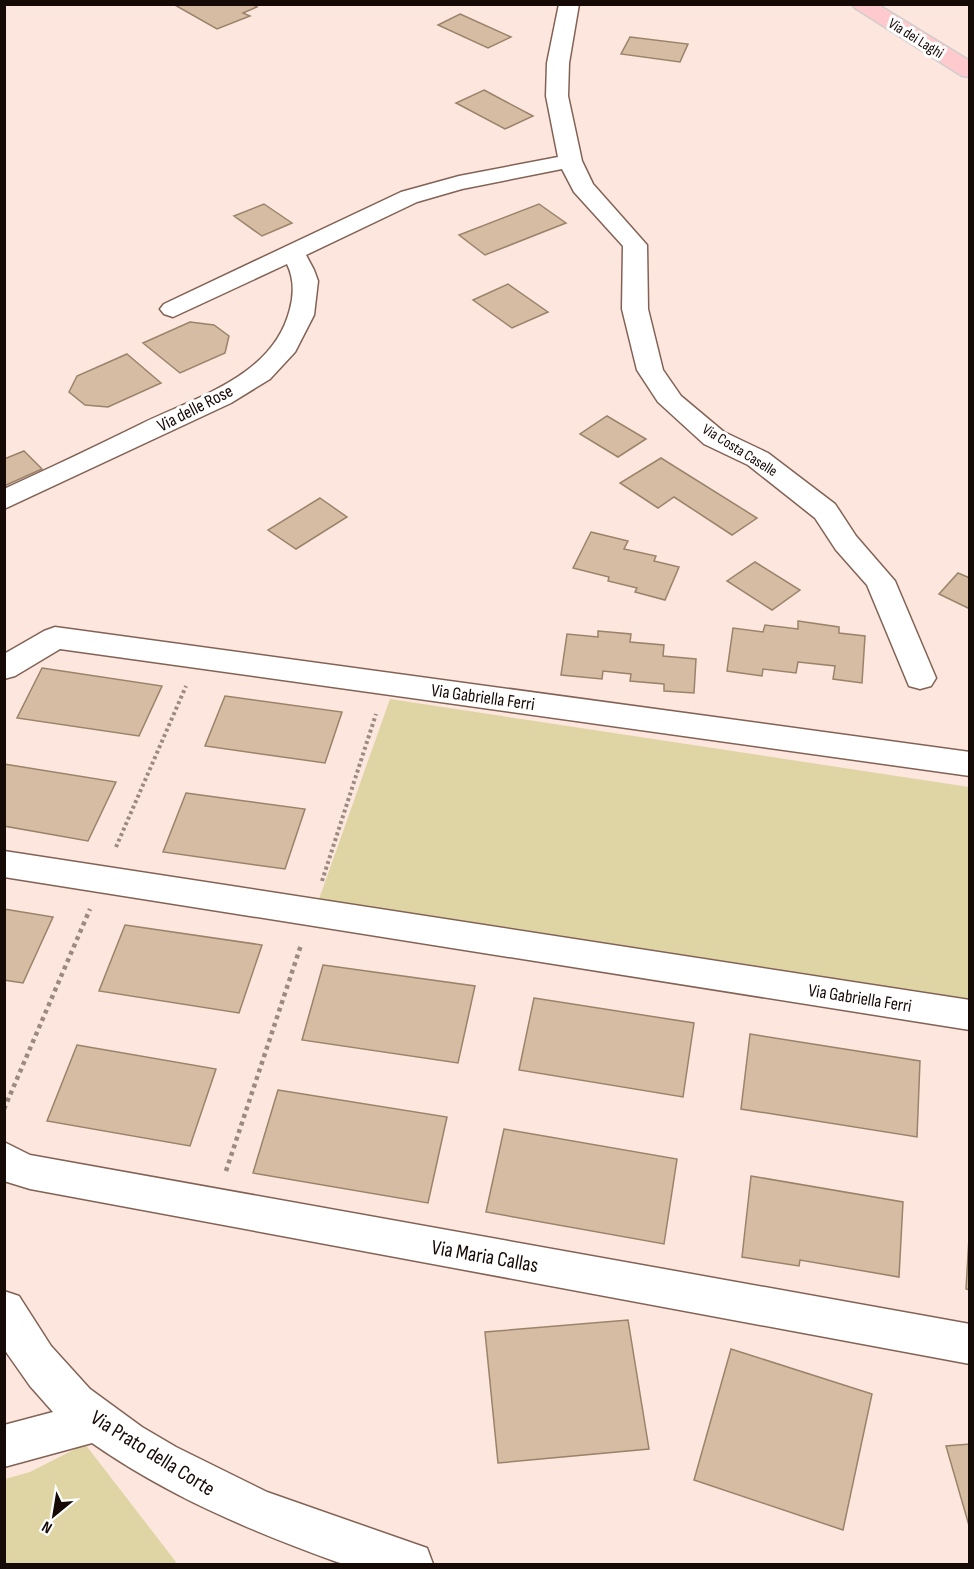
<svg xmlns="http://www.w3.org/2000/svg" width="974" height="1569" font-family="'Sofia Sans Condensed',sans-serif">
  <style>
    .green { fill: #dfd5a4 }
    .building { fill: #d5bca2; stroke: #9a836a; stroke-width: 1.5 }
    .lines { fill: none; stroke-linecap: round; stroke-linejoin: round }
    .minor-casing { stroke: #826255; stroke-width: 3 }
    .major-casing { stroke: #d0cecd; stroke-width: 3 }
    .path-far1 { stroke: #9b8982; stroke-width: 4; stroke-dasharray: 3 3; stroke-linecap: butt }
    .path { stroke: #9b8982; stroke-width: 4.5; stroke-dasharray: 4 4; stroke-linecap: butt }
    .minor { fill: #fff; fill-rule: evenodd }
    .major { fill: #fecacd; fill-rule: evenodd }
    .labels { text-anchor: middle; stroke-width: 6; stroke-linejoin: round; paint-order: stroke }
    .far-street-label { font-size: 15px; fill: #160a06; stroke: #fff }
    .street-label { font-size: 18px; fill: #160a06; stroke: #fff }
    .near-street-label { font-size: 21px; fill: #160a06; stroke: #fff }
  </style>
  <rect width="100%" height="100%" fill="#fce6dd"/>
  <path class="green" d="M390,699L969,787V1004L319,899Z
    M85,1444L176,1562L175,1564H5V1479L30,1472Z"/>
  <path class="building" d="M173,4H252L257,7L243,13L250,16L217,29Z
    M460,14L511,37L488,48L438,25Z
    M630,37L688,44L680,62L621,54Z
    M484,90L533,116L505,129L456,103Z
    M264,204L292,223L262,236L234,216Z
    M539,204L566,223L485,255L459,235Z
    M508,284L548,312L512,328L473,300Z
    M190,322L214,325L229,336L225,353L180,373L143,343Z
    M127,354L161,383L108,407L85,405L69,392L77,376Z
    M607,416L646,439L618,457L580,434Z
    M24,451L42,469L4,486V459Z
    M661,458L757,518L732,535L674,497L658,508L620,483Z
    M320,498L347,517L296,549L268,530Z
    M591,532L628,541L624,549L656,556L654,561L679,567L665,600L635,592L637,588L608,581L609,577L573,568Z
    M755,562L800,590L772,610L727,581Z
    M958,573L970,578V609L939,594Z
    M798,621L839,627V633L865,636L862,683L833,679L835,666L798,662L796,673L763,669L762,676L727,671L733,628L763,632L765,625L798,629Z
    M598,631L631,634L630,642L664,645L663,656L696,659L694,693L664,691V684L630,681L631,674L603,671L602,679L561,675L567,634L598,637Z
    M42,668L162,686L139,736L17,718Z
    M225,696L342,712L325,763L205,746Z
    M4,764L116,782L88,841L4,826Z
    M186,793L305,809L285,869L163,852Z
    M4,909L53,917L23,983L4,980Z
    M125,925L262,945L239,1013L99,991Z
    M323,965L475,986L458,1063L302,1040Z
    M534,998L694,1023L683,1097L519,1070Z
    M750,1034L920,1061L917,1137L741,1109Z
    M77,1045L216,1069L190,1146L47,1121Z
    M278,1090L447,1117L428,1203L253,1173Z
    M504,1129L677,1159L664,1244L486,1212Z
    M751,1176L903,1202L899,1277L800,1260L799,1266L742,1257Z
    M970,1221V1290L966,1289Z
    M628,1320L649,1449L498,1463L485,1332Z
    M731,1349L872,1394L843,1530L694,1480Z
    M970,1444V1529L946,1446Z"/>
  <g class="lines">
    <g class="minor-casing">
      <path id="minor" d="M559,4H579L569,63L568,96L582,161L593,184L647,245L648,309L663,370L681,396L724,432L768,453L835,504L856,536L895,581L936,678L931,686L920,689L909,686L867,585L836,550L815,518L748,465L704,444L658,402L637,370L622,309L623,246L574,192L562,169L462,189L417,202L306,255L314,270L318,281L314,315L295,352L270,379L231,403L4,509V489C50,468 96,446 141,424C196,397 273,377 290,309C294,294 294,278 287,264L173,317L164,314L160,309L164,304L401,192L459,176L558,157L546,96L547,63Z
        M55,627L970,752V776L60,649L15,676L4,679V654L44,631Z
        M4,851L970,1000V1030L4,877Z
        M4,1142L30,1155L970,1324V1364L30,1189L4,1181Z
        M4,1291L19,1296L51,1346L90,1389L142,1427L176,1447L267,1492L427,1548L433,1564H344L337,1562C251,1531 168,1496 92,1443L4,1467V1425L53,1412L30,1386L4,1349Z"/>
    </g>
    <g class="major-casing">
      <path id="major" d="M852,4H877L970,61V77L962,76L855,8Z"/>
    </g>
    <path class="path-far1" d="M116,847L186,686
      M322,881L376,714"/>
    <path class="path" d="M4,1109L90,909
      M226,1171L301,945"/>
    <use href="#minor" class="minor"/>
    <use href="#major" class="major"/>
  </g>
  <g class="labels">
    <g class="far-street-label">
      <text transform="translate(916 38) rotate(32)" y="5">Via dei Laghi</text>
      <text transform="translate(740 450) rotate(32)" y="5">Via Costa Caselle</text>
    </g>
    <g class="street-label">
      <text transform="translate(195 408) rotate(-27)" y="6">Via delle Rose</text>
      <text transform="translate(483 697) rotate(8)" y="6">Via Gabriella Ferri</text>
      <text transform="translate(860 998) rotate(9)" y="6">Via Gabriella Ferri</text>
    </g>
    <g class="near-street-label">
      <text transform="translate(485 1256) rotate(10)" y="7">Via Maria Callas</text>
      <text transform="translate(153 1453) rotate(32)" y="7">Via Prato della Corte</text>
    </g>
  </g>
  <rect width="974" height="1569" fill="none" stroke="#160a06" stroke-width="12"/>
  <g transform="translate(54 1515) rotate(210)" stroke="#ffffff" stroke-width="4.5" paint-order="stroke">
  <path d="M0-4.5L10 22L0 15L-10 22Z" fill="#160a06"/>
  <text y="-9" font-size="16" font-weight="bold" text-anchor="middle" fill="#160a06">N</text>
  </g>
</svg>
